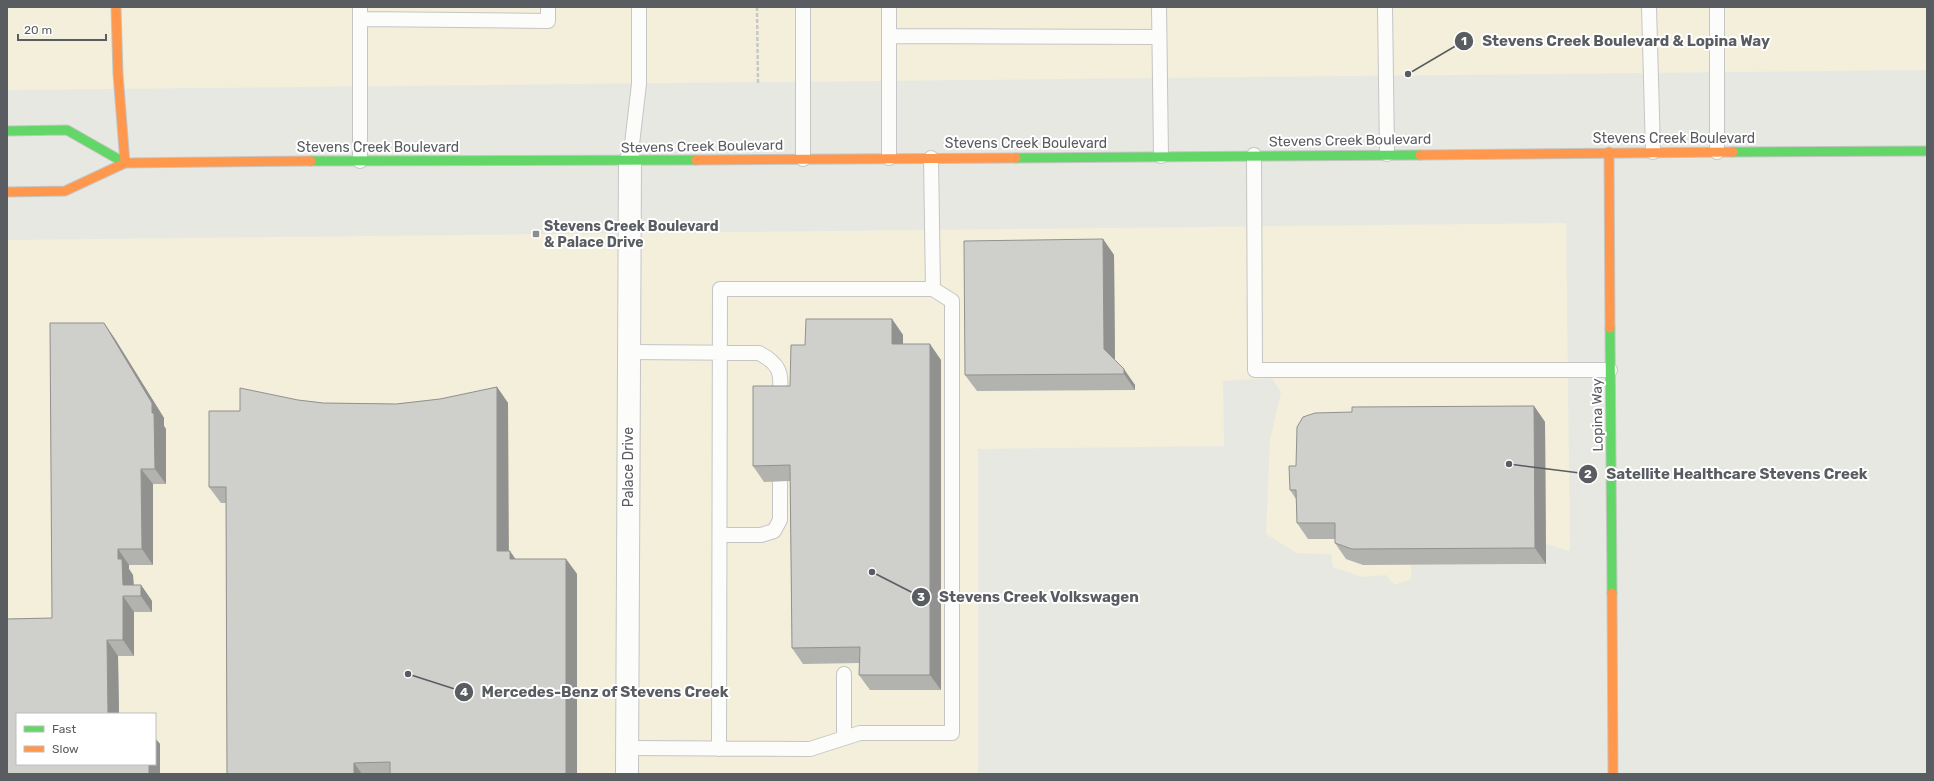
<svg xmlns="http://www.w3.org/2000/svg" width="1934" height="781" font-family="Rubik,sans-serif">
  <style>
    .commercial { fill: #f3efdb; fill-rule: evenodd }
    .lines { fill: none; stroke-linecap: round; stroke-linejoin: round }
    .lane-casing { stroke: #c5c5c5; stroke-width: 16 }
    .street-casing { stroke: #c5c5c5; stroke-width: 24 }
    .fast-casing { stroke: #c4c5c3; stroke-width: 11 }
    .slow-casing { stroke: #c4c5c3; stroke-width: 11 }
    .path { stroke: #c4c9c7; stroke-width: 2.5; stroke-dasharray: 4 2; stroke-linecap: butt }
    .lane { stroke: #fcfcfb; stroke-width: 14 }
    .street { stroke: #fcfcfb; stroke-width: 22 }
    .fast { stroke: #63d668; stroke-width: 9 }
    .slow { stroke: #ff974d; stroke-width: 9 }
    .wall { fill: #b2b2af }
    .shaded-wall { fill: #91918f }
    .building { fill: #cfcfcc; stroke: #91918f }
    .poi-dot { fill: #8b8d8e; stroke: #fff; stroke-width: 1.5 }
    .labels { text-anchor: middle; stroke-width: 4; stroke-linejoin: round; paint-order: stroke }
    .street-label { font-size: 14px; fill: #595c61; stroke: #fff }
    .poi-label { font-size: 14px; font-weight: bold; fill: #595c61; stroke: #fff; text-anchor: start }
    .leader { fill: none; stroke: #595c61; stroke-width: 1.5 }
    .callout-dot { fill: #595c61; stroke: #fff; stroke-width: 1.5 }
    .mark-label { font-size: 12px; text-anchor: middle; font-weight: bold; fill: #fff }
    .callout-label { font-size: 15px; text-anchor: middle; font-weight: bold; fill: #595c61; stroke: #fff; stroke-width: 4; stroke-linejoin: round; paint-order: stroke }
  </style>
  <rect width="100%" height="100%" fill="#e8e8e3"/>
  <path class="commercial" d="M7,7H1927V70L7,90Z
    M1566,223L1570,551L1546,544V564L1411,565V579L1395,585L1386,575L1361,577L1333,567L1331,554L1297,553L1266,534L1270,441L1281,392L1272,378L1223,381L1224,446L978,449V774H7V240ZM17,714H155V764H17Z"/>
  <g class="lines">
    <g class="lane-casing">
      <path id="lane" d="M360,7V19L548,21V7
        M803,7V159
        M1159,7L1161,156
        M1385,7L1387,154
        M1649,7L1653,152
        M1717,7V152
        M889,36L1159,37
        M1254,155L1255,370H1610
        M889,158V7
        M360,161V19
        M630,161L639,84V7
        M629,352L759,353C785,367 780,376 780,402
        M720,535H761L774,531L780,520V482
        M844,738V674
        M627,748L810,749L860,733H952V301L933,289
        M719,749L720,289H933L931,158"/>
    </g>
    <g class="street-casing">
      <path id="street" d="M627,774L630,161"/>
    </g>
    <g class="fast-casing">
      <path id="fast" d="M7,131L67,130L125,163
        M1733,152L1927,151
        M1016,158L1420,155
        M311,161L696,160
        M1610,328L1612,593"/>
    </g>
    <g class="slow-casing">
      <path id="slow" d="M116,7L118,74L125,163
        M1609,152L1610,328
        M1420,155L1733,152
        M696,160L1016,158
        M7,192L65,191L125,163L311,161
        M1612,593L1613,774"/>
    </g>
    <path class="path" d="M757,7L758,84"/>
    <use href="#lane" class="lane"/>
    <use href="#street" class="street"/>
    <use href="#fast" class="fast"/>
    <use href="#slow" class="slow"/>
  </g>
  <path class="wall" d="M1103,239L1114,255L1115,361L1135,385V390L977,391L965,375Z
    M892,319L903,335V344L941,360V690H870L859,675V663L803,664L792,648L790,481L764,482L753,466L790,386L805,345Z
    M50,323H104L115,339L164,418V426L166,429V484H153V565H129V569L133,575L134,585H141L152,601V612H134V656H118L119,714H17V764H155V738L160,744V774H7V619L52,618Z
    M497,387L508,403V551L515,559H566L577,574V774H227L226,503H221L209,487L240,411L298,400L323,403L396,404L440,399Z
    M1534,406L1545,422L1546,564L1363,565L1346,559L1335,543V539H1308L1297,523L1296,499L1290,490L1296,466L1352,412Z"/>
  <path class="shaded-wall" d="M1103,239L1114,255L1115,365L1104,349Z
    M892,319L903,335V360L892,344Z
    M104,323L115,339L164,418V426L166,429V484L155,469Z
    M930,344L941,360V690L930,675Z
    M1124,369L1135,385V390L1124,374Z
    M497,387L508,403L509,567L497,551Z
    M1534,406L1545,422L1546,564L1535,548Z
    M141,469L153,484V565L142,549Z
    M118,549L129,565V569L133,575L134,596L123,585L118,559Z
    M510,551L521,567L510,559Z
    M566,559L577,574V774H566Z
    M141,585L152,601V612L141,596Z
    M123,596L134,612V656L123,640Z
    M107,640L118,656L119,714H108Z
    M155,738L160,744V774H149V764H155Z
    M354,763L362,774H354Z"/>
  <path class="building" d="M1103,239L1104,349L1124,369V374L965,375L964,241Z
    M806,319H892V344H930V675H859L860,647L792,648L790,465L753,466V386H790L791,345H805Z
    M50,323H104L152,403V413H154L155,469H141L142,549H118V559H122L123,585H141V596H123V640H107L108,714H17V764H149V774H7V619L52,618Z
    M497,387V551H510V559H566V774H390V762L354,763V774H227L226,487H209V411H240V388L298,400L323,403L396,404L440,399Z
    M1534,406L1535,548L1352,549L1335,543V523H1297L1296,490H1290L1289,466H1296L1297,427L1303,417L1315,413L1352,412V407Z"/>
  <rect class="poi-dot" x="532" y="230" width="8" height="8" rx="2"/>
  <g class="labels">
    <g class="street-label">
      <text x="1674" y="143">Stevens Creek Boulevard</text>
      <text transform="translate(1350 140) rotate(-1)" y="5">Stevens Creek Boulevard</text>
      <text x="1026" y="148">Stevens Creek Boulevard</text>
      <text transform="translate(702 146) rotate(-1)" y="5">Stevens Creek Boulevard</text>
      <text x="378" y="152">Stevens Creek Boulevard</text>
      <text transform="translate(1597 415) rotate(-91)" y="5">Lopina Way</text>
      <text transform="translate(628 467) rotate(-90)" y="5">Palace Drive</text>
    </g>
    <g class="poi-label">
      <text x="544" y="231">Stevens Creek Boulevard<tspan x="544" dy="16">&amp; Palace Drive</tspan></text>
    </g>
  </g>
  <path class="leader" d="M1408 74L1464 41M1509 464L1588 474M872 572L921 597M408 674L464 692"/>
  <g class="callout-dot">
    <circle cx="1408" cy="74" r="4"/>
    <circle cx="1509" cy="464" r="4"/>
    <circle cx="872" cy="572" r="4"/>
    <circle cx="408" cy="674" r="4"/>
    <circle cx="1464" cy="41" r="10"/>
    <circle cx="1588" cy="474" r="10"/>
    <circle cx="921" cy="597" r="10"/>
    <circle cx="464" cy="692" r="10"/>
  </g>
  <g class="mark-label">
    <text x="1464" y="45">1</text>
    <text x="1588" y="478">2</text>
    <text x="921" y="601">3</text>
    <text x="464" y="696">4</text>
  </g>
  <g class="callout-label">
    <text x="1626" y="46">Stevens Creek Boulevard &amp; Lopina Way</text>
    <text x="1737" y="479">Satellite Healthcare Stevens Creek</text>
    <text x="1039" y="602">Stevens Creek Volkswagen</text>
    <text x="605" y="697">Mercedes-Benz of Stevens Creek</text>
  </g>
  <rect width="1934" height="781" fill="none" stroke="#595c61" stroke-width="16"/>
  <rect x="16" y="713" width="140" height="52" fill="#ffffff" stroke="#bdbec0"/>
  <rect x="24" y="726" width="20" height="6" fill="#63d668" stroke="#bdbec0"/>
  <text x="52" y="733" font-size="12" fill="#595c61">Fast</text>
  <rect x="24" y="746" width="20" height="6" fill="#ff974d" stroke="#bdbec0"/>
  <text x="52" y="753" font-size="12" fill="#595c61">Slow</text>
  <path d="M18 34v6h88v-6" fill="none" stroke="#595c61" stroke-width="2"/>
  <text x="24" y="34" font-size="12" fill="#595c61" stroke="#ffffff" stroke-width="3" paint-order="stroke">20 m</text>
</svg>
